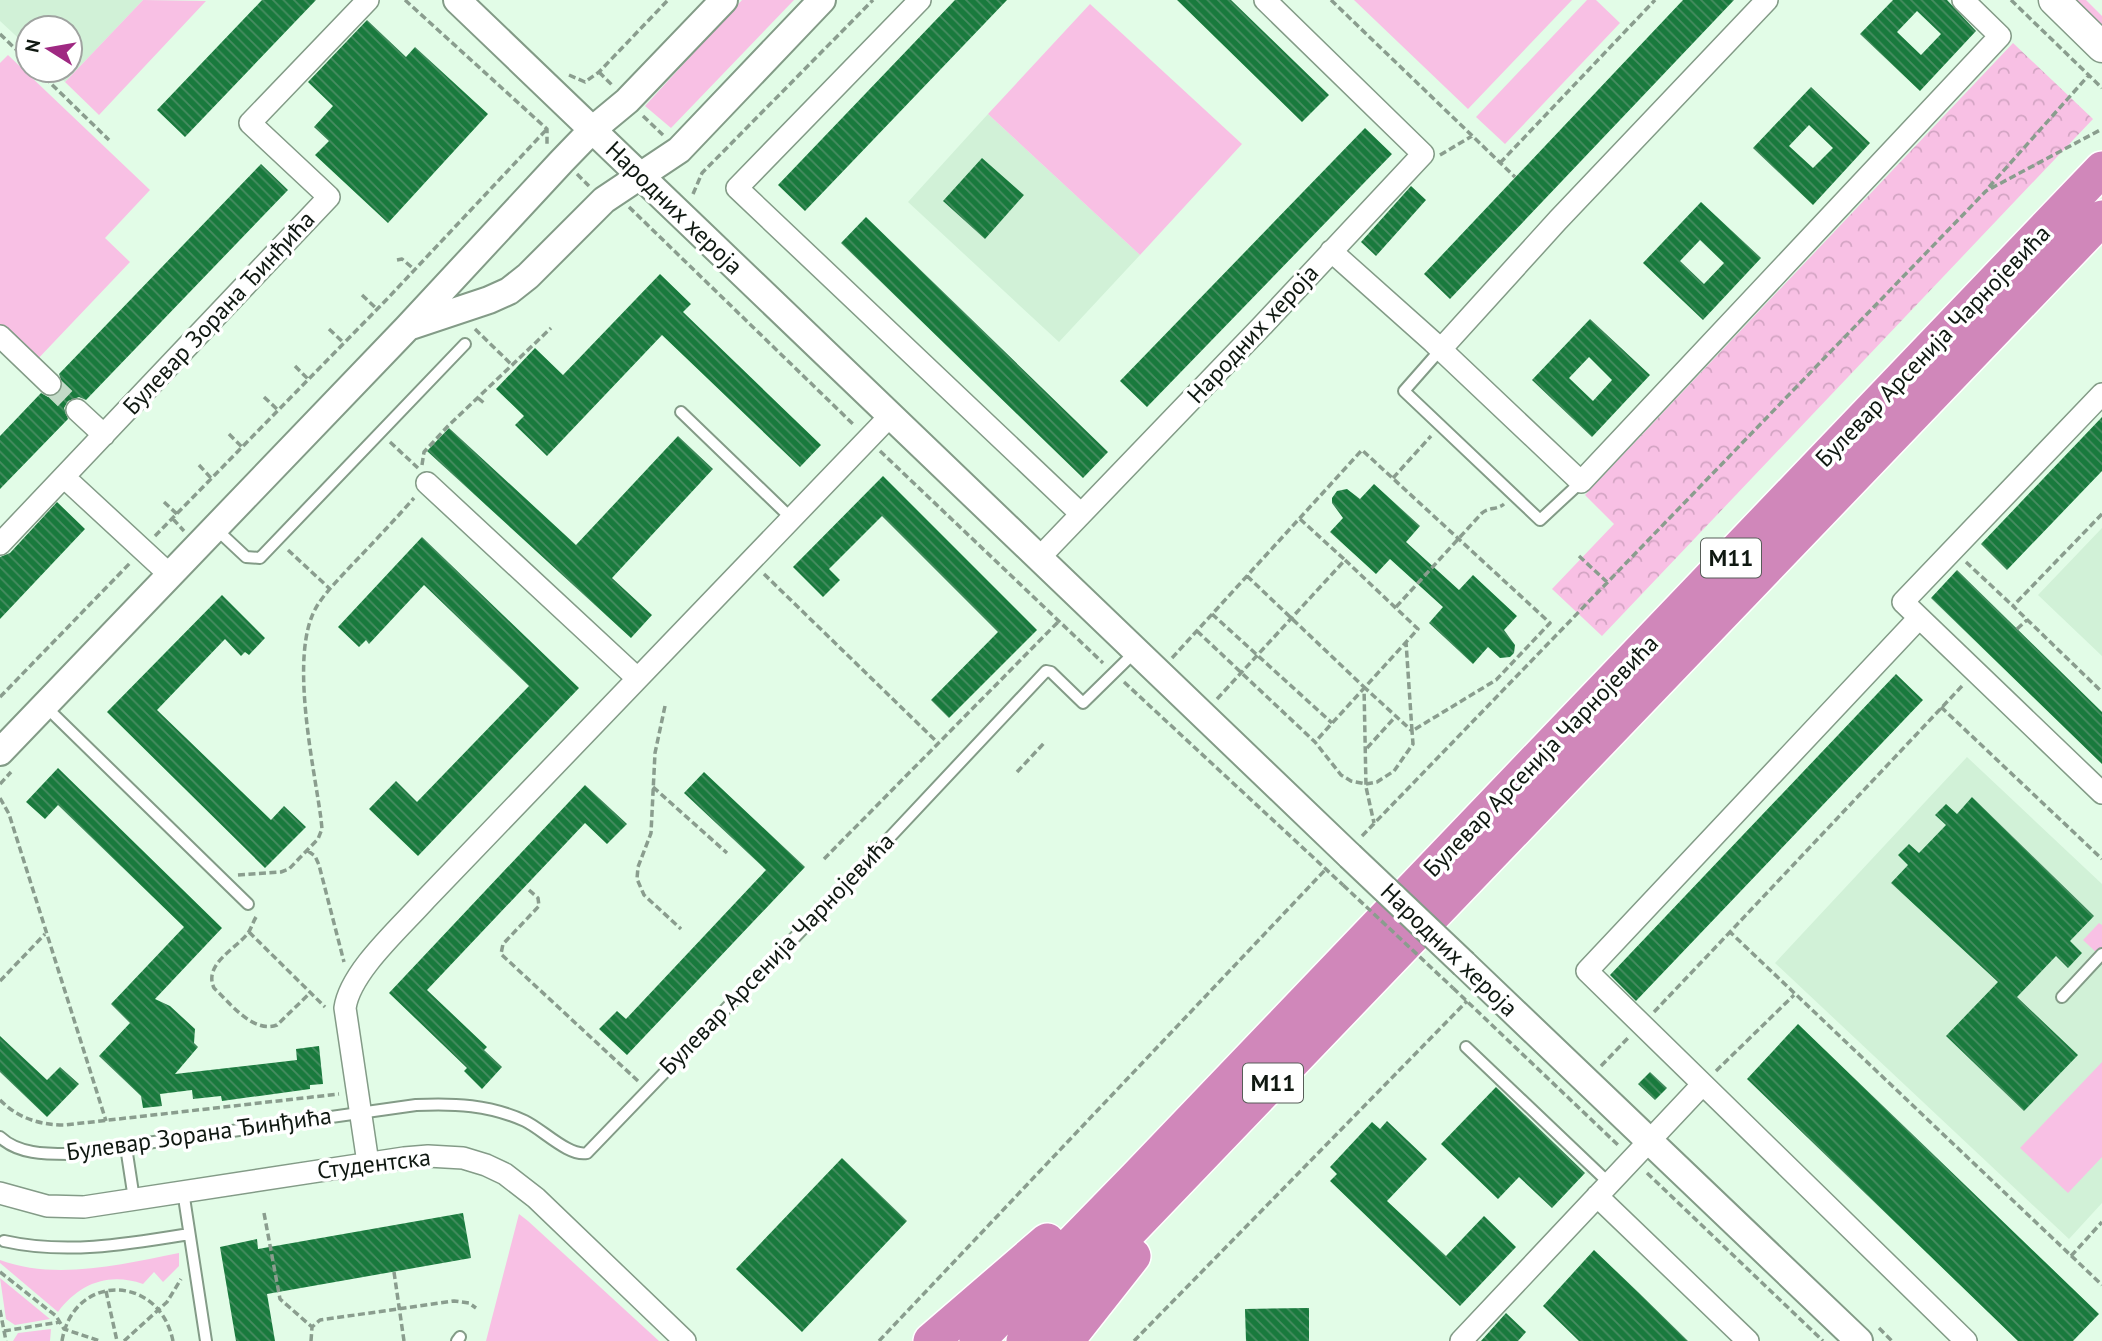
<svg xmlns="http://www.w3.org/2000/svg" width="2102" height="1341" font-family="'PT Sans',sans-serif">
  <style>
    .built { fill: #d1f1d7 }
    .green { fill: #f8c0e4 }
    .forest { fill: url(#forest-crowns) }
    .building { fill: url(#building-back-hatch); fill-rule: evenodd }
    .lines { fill: none; stroke-linecap: round; stroke-linejoin: round }
    .minor-tunnel { stroke: #c2dac7; stroke-width: 21; stroke-dasharray: 21 10; stroke-linecap: butt }
    .service-casing { stroke: #839b87; stroke-width: 14 }
    .minor-casing { stroke: #839b87; stroke-width: 24 }
    .tertiary-casing { stroke: #839b87; stroke-width: 30 }
    .secondary-casing { stroke: #839b87; stroke-width: 33 }
    .trunk-casing { stroke: #fff; stroke-width: 38 }
    .path { stroke: #8a9d8e; stroke-width: 3.5; stroke-dasharray: 7 3.5; stroke-linecap: butt }
    .service { stroke: #fff; stroke-width: 10 }
    .minor { stroke: #fff; stroke-width: 21 }
    .tertiary { stroke: #fff; stroke-width: 26 }
    .secondary { stroke: #fff; stroke-width: 30 }
    .trunk { stroke: #d087ba; stroke-width: 35 }
    .tertiary-bridge-casing { stroke: #839b87; stroke-width: 30; stroke-linecap: butt }
    .path-bridge { stroke: #8a9d8e; stroke-width: 3.5; stroke-dasharray: 7 3.5; stroke-linecap: butt }
    .tertiary-bridge { stroke: #fff; stroke-width: 26 }
    .labels { text-anchor: middle; stroke-width: 7; stroke-linejoin: round; paint-order: stroke }
    .shield { fill: #fff; stroke: #575d58; stroke-width: 2 }
    .shield-label { font-size: 23px; font-weight: bold; fill: #0f1811 }
    .street-label { font-size: 24px; fill: #0f1811; stroke: #fff }
  </style>
  <defs>
    <pattern id="forest-crowns" width="20" height="18" patternUnits="userSpaceOnUse" patternTransform="scale(1.75)"><rect width="20" height="18" fill="#f8c0e4"/><path d="M2 6a3 3 0 1 1 6 0M12 15a3 3 0 1 1 6 0" fill="none" stroke="#d3a4c3"/></pattern>
    <pattern id="building-back-hatch" width="6" height="6" patternUnits="userSpaceOnUse" patternTransform="scale(1.75)"><rect width="6" height="6" fill="#197a3d"/><path d="M-1 5l2 2M0 0l6 6M5-1l2 2" fill="none" stroke="#488d62"/></pattern>
  </defs>
  <rect width="100%" height="100%" fill="#e2fce7"/>
  <path class="built" d="M0,0H143L65,82L52,70H70V28H28V47L0,21Z
    M988,114L1140,255L1059,342L908,202Z
    M2102,528V656L2038,595Z
    M1967,757L2102,884V1203L2069,1239L1775,963Z"/>
  <path class="green" d="M143,0L206,1L99,115L65,82Z
    M742,0H794L671,128L645,106Z
    M1354,0H1572L1468,109Z
    M1587,0H1596L1620,23L1505,144L1476,117Z
    M2072,0H2086L2102,16V29Z
    M1090,4L1242,144L1140,255L988,114Z
    M8,55L150,190L105,238L130,262L34,363L0,331V63Z
    M2099,923L2102,925V951L2099,955L2083,940Z
    M2102,1062V1157L2068,1193L2020,1148Z
    M519,1214L528,1221L659,1341H486Z
    M179,1253V1266L163,1282L154,1272L143,1284C108,1272 79,1284 58,1312L0,1263V1260C56,1281 123,1264 179,1253Z
    M0,1278L50,1319L15,1325L6,1319Z
    M51,1329L50,1341H13L18,1333Z"/>
  <path class="forest" d="M2013,43L2093,119L1602,636L1552,589L1614,524L1585,495Z"/>
  <path class="building" d="M262,0H316L185,137L157,110Z
    M955,0H1007L805,211L778,185Z
    M1177,0H1231L1329,95L1302,122Z
    M1683,0H1734L1450,299L1424,274Z
    M1893,0H1947L1976,31L1920,91L1860,34ZM1917,11L1941,34L1921,55L1897,32Z
    M367,20L406,57L415,47L488,114L388,223L315,155L329,141L314,127L333,106L308,82Z
    M1811,87L1870,143L1813,205L1753,148ZM1809,125L1833,148L1813,168L1789,146Z
    M1365,128L1392,154L1147,407L1120,381Z
    M982,158L1024,195L985,239L943,201Z
    M261,164L288,190L86,400L79,397L68,401L64,408L68,419L0,489V436L41,393L48,397L59,394L63,386L59,374Z
    M1411,186L1426,200L1376,256L1361,242Z
    M1701,202L1761,258L1703,320L1643,263ZM1700,240L1724,263L1704,284L1680,261Z
    M866,217L1108,452L1083,478L841,243Z
    M660,274L691,304L683,312L821,445L800,467L662,335L547,456L515,425L524,416L496,389L535,348L563,375Z
    M1590,319L1650,375L1592,437L1532,380ZM1589,357L1612,380L1593,401L1569,378Z
    M2102,417V471L2007,570L1981,544Z
    M449,428L576,545L678,436L713,469L612,578L652,615L631,638L427,451Z
    M883,476L1037,630L949,718L931,700L998,632L882,516L829,569L840,580L823,597L793,567Z
    M1374,484L1420,526L1406,542L1459,590L1473,575L1517,616L1504,630L1515,645L1514,653L1510,657L1500,658L1488,647L1473,664L1429,623L1443,607L1390,559L1376,574L1330,532L1343,518L1332,503V498L1337,491L1347,489L1360,499Z
    M57,502L85,529L0,619V557L10,553Z
    M422,537L579,688L418,856L369,809L396,781L417,802L529,686L424,585L369,644L366,640L359,647L338,627Z
    M1957,570L2102,712V764L1931,598Z
    M222,595L265,638L249,655L245,652L241,656L225,639L157,710L271,820L284,806L306,827L265,868L107,712Z
    M1896,674L1923,700L1636,1001L1610,975Z
    M58,768L222,928L155,999L170,1006L195,1029L194,1043L198,1047L175,1074L297,1060L296,1049L319,1046L323,1084L310,1085V1089L222,1101L221,1096L193,1099L192,1090L160,1094L162,1106L143,1108L141,1096L99,1056L130,1023L111,1004L184,927L58,805L45,819L26,802Z
    M704,772L805,867L627,1055L599,1029L617,1011L626,1019L766,870L684,793Z
    M585,785L627,824L607,844L585,823L427,990L487,1047L484,1050L502,1067L482,1089L464,1071L467,1068L389,993Z
    M1972,797L2094,916L2070,941L2082,953L2068,968L2056,956L2017,997L2078,1055L2024,1111L1946,1036L1998,982L1891,883L1908,865L1898,855L1909,844L1919,853L1946,825L1935,815L1946,804L1957,814Z
    M1798,1024L2099,1314L2073,1341H2018L1747,1079Z
    M0,1036L47,1080L60,1067L79,1084L47,1117L0,1072Z
    M1650,1072L1667,1088L1655,1100L1638,1084Z
    M1496,1087L1585,1173L1552,1208L1519,1177L1498,1199L1441,1144Z
    M1387,1121L1427,1159L1387,1201L1446,1256L1484,1216L1516,1247L1460,1306L1330,1181L1337,1174L1330,1167L1372,1122L1380,1129Z
    M842,1158L907,1221L802,1332L736,1269Z
    M463,1213L471,1258L267,1294L275,1341H236L220,1247L257,1239L258,1249Z
    M1594,1250L1638,1292L1688,1341H1579L1543,1306Z
    M1309,1308V1341H1246L1245,1309Z
    M1506,1313L1526,1332L1518,1341H1481Z"/>
  <g class="lines">
    <path class="minor-tunnel" d="M50,384L77,410"/>
    <g class="service-casing">
      <path id="service" d="M1441,349L1404,391L1540,520L1581,482
        M681,412L791,518
        M215,528L246,557L260,558L465,344
        M45,706L248,904
        M2062,997L2102,954
        M1466,1047L1609,1183
        M0,1137C18,1154 45,1154 69,1154L416,1105C454,1103 490,1105 525,1121C542,1129 569,1157 587,1153L848,882L1046,671L1051,672L1083,703L1136,651
        M126,1147L134,1199
        M183,1191L206,1341
        M4,1241C66,1255 128,1244 189,1234
        M457,1341L460,1337"/>
    </g>
    <g class="minor-casing">
      <path id="minor" d="M920,0L737,188L1081,514
        M1331,251L1433,342L1581,482L2000,36L1963,0
        M0,336L50,384
        M1441,349L1558,220L1767,0
        M2102,394L1903,602L2102,793
        M77,410L104,435
        M64,477L170,575
        M427,483L637,678
        M0,544L329,197L250,123L368,0
        M1039,558L1261,327L1423,154L1265,0
        M1919,618L1587,971L1966,1341
        M368,1163L345,1008C350,972 400,928 425,900L890,416
        M0,1193L47,1206L84,1207L404,1158L428,1156L463,1158L486,1165L505,1174L536,1198L685,1341
        M1597,1196L1748,1341
        M1461,1341L1702,1085"/>
    </g>
    <g class="tertiary-casing">
      <path id="tertiary" d="M457,0L1350,856
        M408,327L489,300L509,291L528,276L604,200L679,150L822,0
        M0,752L407,328L562,161L592,130L627,101L724,0
        M1464,964L1859,1341"/>
    </g>
    <g class="secondary-casing">
      <path id="secondary" d="M2054,0L2102,47"/>
    </g>
    <g class="trunk-casing">
      <path id="trunk" d="M931,1341L1047,1241
        M977,1341L1137,1177L2102,169
        M1024,1341L2102,218
        M1066,1341L1133,1256"/>
    </g>
    <path class="path" d="M405,0L547,129V145
      M1331,0L1515,177
      M2011,0L2102,88
      M0,34L28,61
      M37,70L109,140
      M599,72L613,86
      M569,75L585,82L599,72L668,0
      M643,116L663,135
      M1440,155L1472,136
      M1500,163L1655,0
      M577,174L589,186
      M1989,187L2089,75
      M693,194L702,173L873,0
      M629,207L855,426
      M397,260L402,259L415,270
      M362,295L377,309
      M329,329L344,343
      M475,329L512,365
      M295,366L308,379
      M264,397L278,410
      M478,398L484,403
      M229,434L242,447
      M390,442L418,468
      M880,451L1103,663
      M199,465L211,478
      M422,465L424,452L448,426L551,328
      M1393,478L1431,436
      M164,502L177,514
      M2102,514L2013,606L2102,692
      M173,519L184,531
      M1300,519L1345,560
      M155,536L389,297L547,129
      M288,550L330,589
      M1579,556L1607,582
      M1966,562L2013,606
      M764,574L938,743
      M1247,576L1364,687L1366,787L1374,823
      M1396,607L1482,513C1489,507 1497,510 1504,504
      M1212,614L1332,723
      M2017,629L2027,620
      M1197,631L1315,742L1341,775L1351,781L1366,784L1377,782L1394,771L1413,744L1412,731L1364,687
      M1172,658L1362,450L1550,623L1496,680L1412,731L1406,642
      M1124,682L1343,885
      M1962,686L1730,932L2102,1285
      M0,697L131,562
      M1217,699L1345,560L1418,629L1315,742
      M665,706L655,753L651,833L638,867L637,879L644,895L681,929
      M1941,707L2102,859
      M1367,748L1396,716
      M1017,772L1045,742
      M0,784L11,772
      M653,787L727,853
      M0,798L9,814L106,1121
      M1362,836L1986,191L2102,129
      M308,851L315,856L319,865L344,962
      M824,859L1059,621
      M238,875L281,872L289,869L318,839L322,829L321,819C314,766 288,653 317,606C325,593 337,581 348,569C370,546 392,523 414,498
      M529,890L538,898L539,906L503,944L501,954L638,1081
      M256,917C253,922 251,929 248,933C236,949 203,964 214,988C229,1002 253,1034 277,1025L310,993
      M249,932L325,1007
      M0,981L45,934
      M1453,988L1619,1146
      M1654,1012L1730,932
      M1601,1066L1629,1037
      M1716,1071L1794,995
      M0,1100C18,1118 39,1125 65,1125L339,1094
      M1647,1173L1823,1341
      M264,1213L280,1299L312,1327
      M2071,1256L2102,1222
      M0,1272L56,1316L64,1329L100,1341
      M394,1272L404,1341
      M106,1291L117,1341
      M0,1310L6,1341
      M1879,1328L1892,1341
      M4,1331L60,1322
      M62,1341C73,1273 159,1273 173,1341
      M124,1341L167,1302L181,1279
      M311,1341L312,1327L320,1320L454,1301L469,1303L476,1308
      M879,1341L1326,869
      M1134,1341L1467,1001"/>
    <use href="#service" class="service"/>
    <use href="#minor" class="minor"/>
    <use href="#tertiary" class="tertiary"/>
    <use href="#secondary" class="secondary"/>
    <use href="#trunk" class="trunk"/>
    <g class="tertiary-bridge-casing">
      <path id="tertiary-bridge" d="M1350,856L1464,964"/>
    </g>
    <path class="path-bridge" d="M1343,885L1453,988"/>
    <use href="#tertiary-bridge" class="tertiary-bridge"/>
  </g>
  <g class="labels">
    <g class="shield">
      <rect x="1701" y="538.5" width="60" height="39" rx="5"/>
      <rect x="1243" y="1063.5" width="60" height="39" rx="5"/>
    </g>
    <g class="shield-label">
      <text x="1731" y="566">M11</text>
      <text x="1273" y="1091">M11</text>
    </g>
    <g class="street-label">
      <text transform="translate(674 208) rotate(44)" y="8">Народних хероја</text>
      <text transform="translate(219 313) rotate(-47)" y="8">Булевар Зорана Ђинђића</text>
      <text transform="translate(1253 334) rotate(-47)" y="8">Народних хероја</text>
      <text transform="translate(1933 346) rotate(-46)" y="8">Булевар Арсенија Чарнојевића</text>
      <text transform="translate(1541 756) rotate(-46)" y="8">Булевар Арсенија Чарнојевића</text>
      <text transform="translate(1449 950) rotate(44)" y="8">Народних хероја</text>
      <text transform="translate(777 954) rotate(-46)" y="8">Булевар Арсенија Чарнојевића</text>
      <text transform="translate(199 1134) rotate(-8)" y="8">Булевар Зорана Ђинђића</text>
      <text transform="translate(374 1164) rotate(-7)" y="8">Студентска</text>
    </g>
  </g>
  <g transform="translate(49 49) rotate(281)"><circle r="33" fill="#ffffff" stroke="#9fa3a0" stroke-width="2"/>
  <path d="M0-5L12 26L0 18L-12 26Z" fill="#9f2982"/>
  <text y="-10" font-size="19" font-weight="bold" text-anchor="middle" fill="#0f1811">N</text>
  </g>
</svg>
